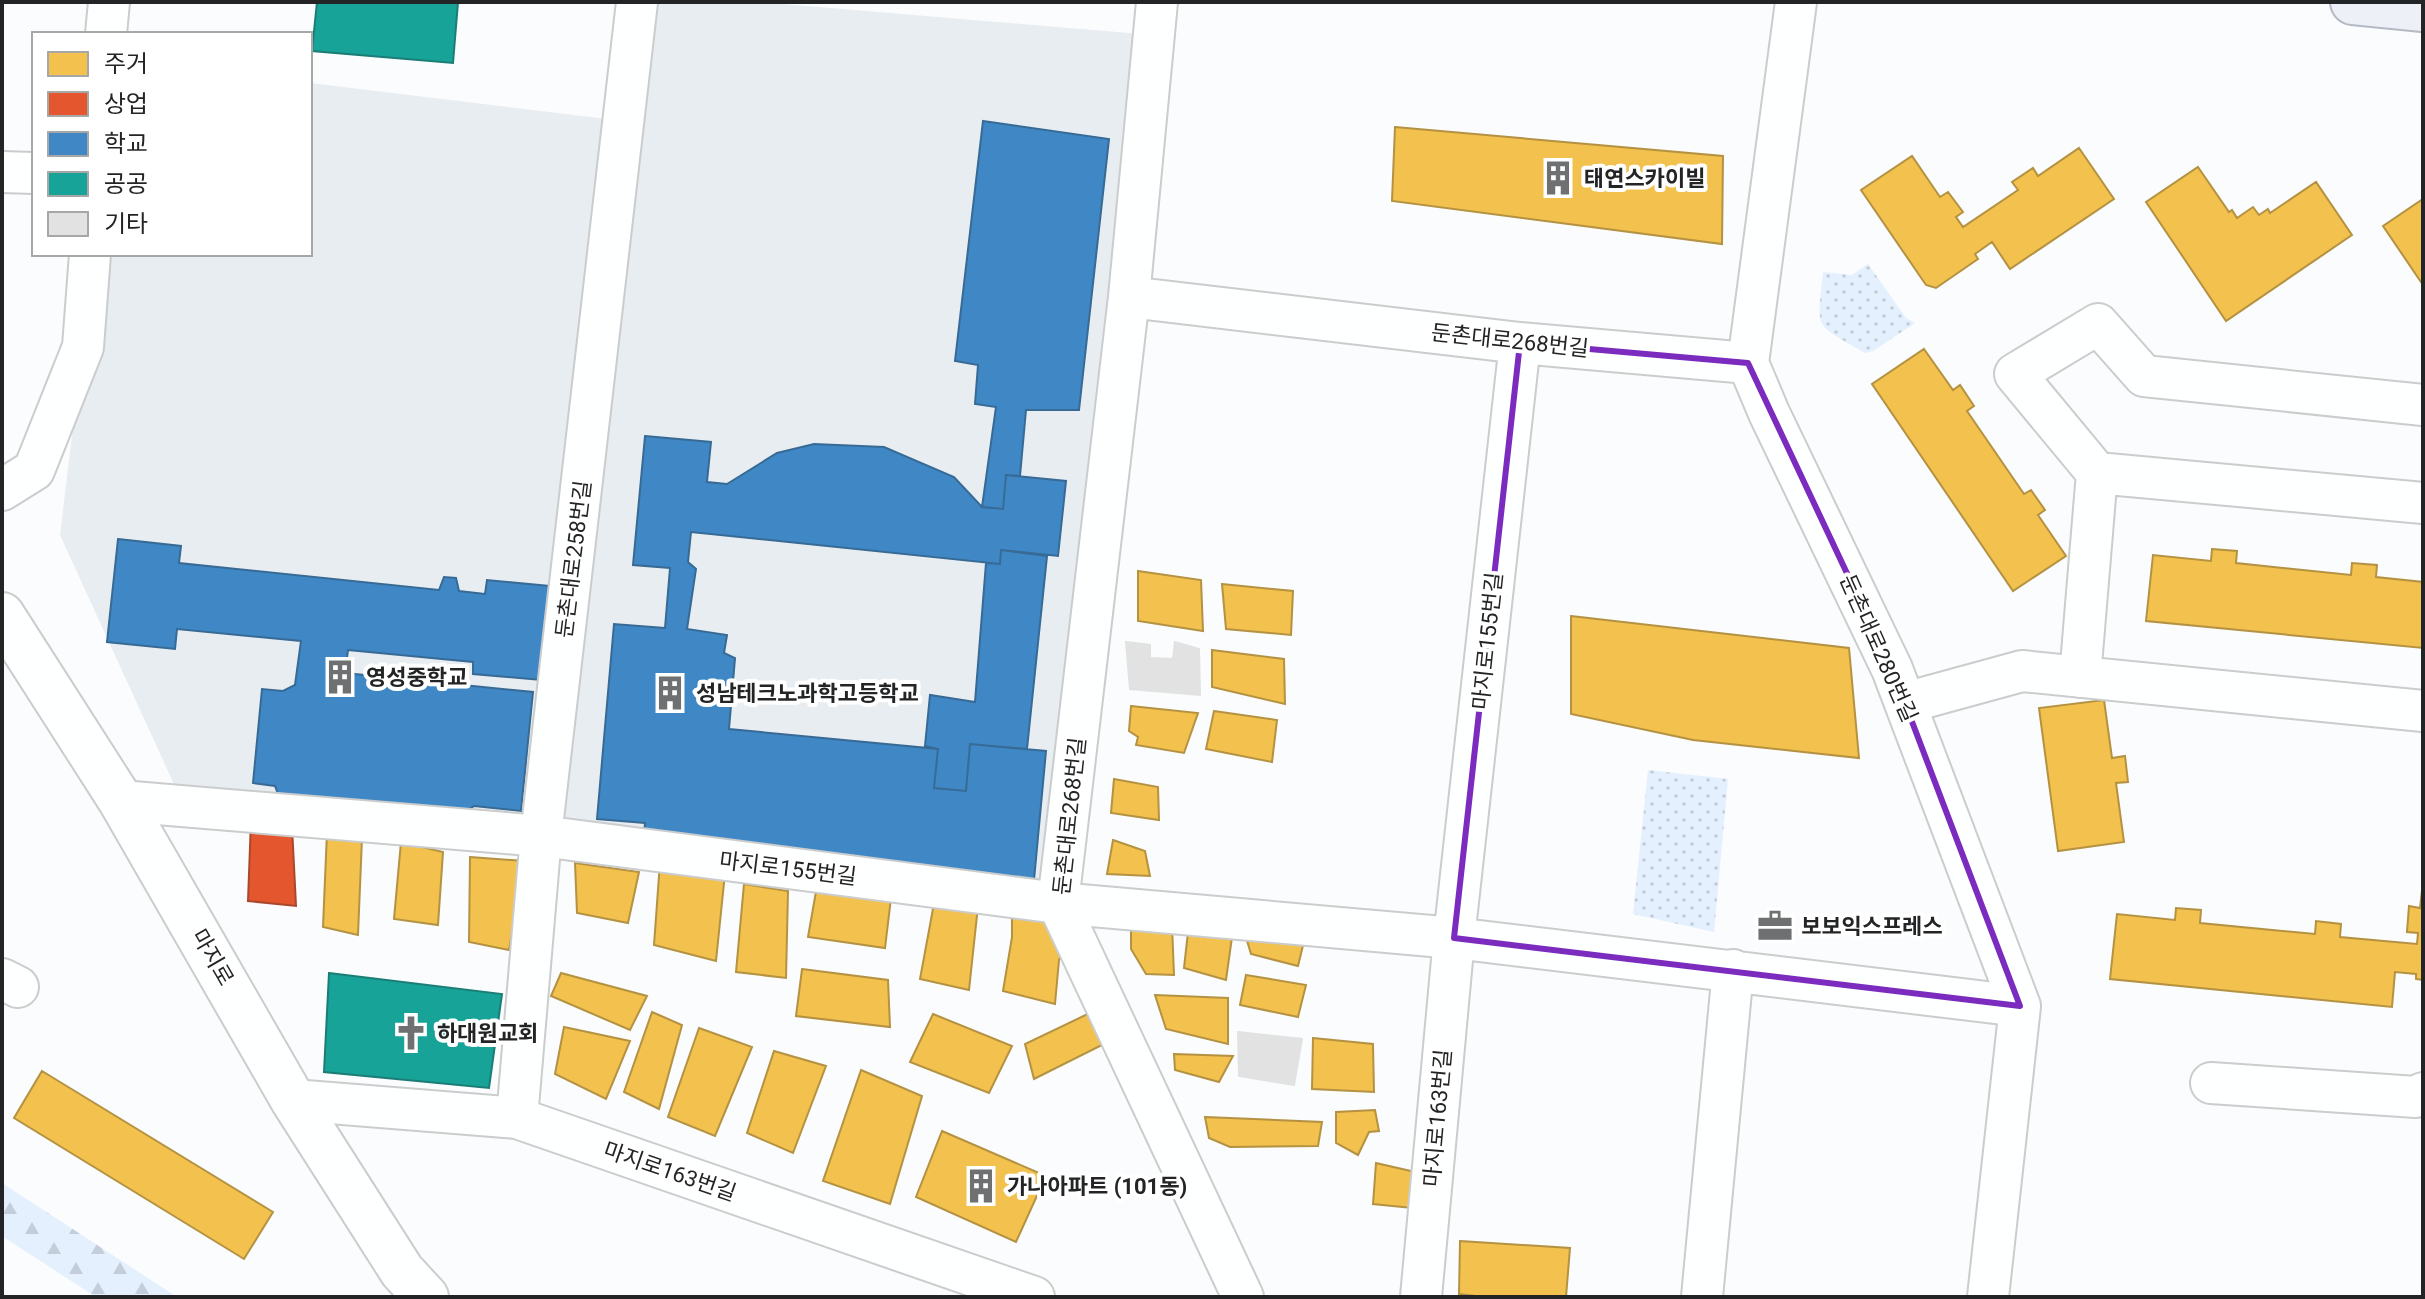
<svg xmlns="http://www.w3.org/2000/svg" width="2425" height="1299" font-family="Roboto,'Noto Sans KR',sans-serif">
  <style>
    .built { fill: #e8edf1 }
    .green { fill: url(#green-dots) }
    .forest { fill: url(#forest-firs) }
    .homes { fill: #f2c14e; stroke: #b49242; stroke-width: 2 }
    .shops { fill: #e4572e; stroke: #aa482b; stroke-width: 2 }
    .schools { fill: #3f88c5; stroke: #376a95; stroke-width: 2 }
    .public { fill: #17a398; stroke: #1b7d76; stroke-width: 2 }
    .building { fill: #e2e2e3; stroke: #e1e2e2; stroke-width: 2 }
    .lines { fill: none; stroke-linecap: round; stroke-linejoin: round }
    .street-casing { stroke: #cbcccd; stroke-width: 44 }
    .secondary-casing { stroke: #cbcccd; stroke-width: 48 }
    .primary-casing { stroke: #b5b9c4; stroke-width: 48 }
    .street { stroke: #feffff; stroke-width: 40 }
    .secondary { stroke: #feffff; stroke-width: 44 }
    .primary { stroke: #edf0f6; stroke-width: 44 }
    .marked { fill: none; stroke: #7b2cbf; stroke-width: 6; stroke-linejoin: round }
    .labels { text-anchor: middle; stroke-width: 8; stroke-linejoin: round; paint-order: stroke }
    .poi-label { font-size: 22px; font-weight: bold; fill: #232425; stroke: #fff; text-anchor: start }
    .street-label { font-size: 22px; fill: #232425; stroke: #fff }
  </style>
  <defs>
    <pattern id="green-dots" width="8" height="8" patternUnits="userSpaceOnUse" patternTransform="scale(2)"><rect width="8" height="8" fill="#e5f0fe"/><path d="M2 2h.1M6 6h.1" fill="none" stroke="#c4ceda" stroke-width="1.8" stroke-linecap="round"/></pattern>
    <pattern id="forest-firs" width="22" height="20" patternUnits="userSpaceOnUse" patternTransform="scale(2)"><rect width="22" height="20" fill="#e5f0fe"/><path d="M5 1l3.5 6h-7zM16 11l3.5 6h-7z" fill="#c4ceda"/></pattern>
  </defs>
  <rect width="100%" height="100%" fill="#fafcfd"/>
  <path class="built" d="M637,2H758L1153,35L1058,903L184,806L60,535L94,254H310V83L623,121Z"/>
  <path class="green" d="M1868,264L1906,318L1915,323L1873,351L1865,353C1813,322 1817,333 1823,272L1852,275Z
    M1648,770L1728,779L1714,932L1633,914Z"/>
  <path class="forest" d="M2,1183L177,1297H96L2,1236Z"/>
  <path class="homes" d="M1395,127L1723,156L1722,244L1392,201Z
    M2079,148L2114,199L2010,269L1992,242L1975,254L1978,259L1936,288L1926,285L1861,190L1912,156L1940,197L1948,192L1963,212L1956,217L1963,227L2018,190L2012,182L2033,168L2038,176Z
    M2198,167L2229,212L2232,210L2237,218L2253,207L2259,215L2268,209L2270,213L2316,182L2352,235L2226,321L2146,202Z
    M2423,199V285L2383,226Z
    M1924,349L1953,390L1960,385L1974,406L1967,411L2024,494L2031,490L2045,510L2038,515L2066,556L2013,591L1872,384Z
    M2212,549L2237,551L2236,563L2351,575L2352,563L2377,565L2376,577L2423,582V648L2146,621L2153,555L2211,561Z
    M1138,571L1201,580L1203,631L1138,621Z
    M1222,584L1293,591L1291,635L1226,629Z
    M1571,616L1849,648L1859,758L1693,740L1571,714Z
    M1212,650L1284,659L1285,704L1212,687Z
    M2104,700L2112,758L2125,756L2128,782L2116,783L2124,842L2058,851L2039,708Z
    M1131,706L1198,713L1184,753L1136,745L1138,737L1129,731Z
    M1214,711L1277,720L1272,762L1206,749Z
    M1114,779L1158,787L1159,820L1111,813Z
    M327,832L362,838L358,935L323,927Z
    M1113,840L1145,851L1150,876L1107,874Z
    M401,842L443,852L438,925L394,919Z
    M470,857L525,861L509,950L469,942Z
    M660,862L725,873L716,961L654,945Z
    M575,863L639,872L628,923L577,913Z
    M2423,881V980L2416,979V974L2395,972L2392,1007L2110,979L2117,914L2175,920L2176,908L2201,910L2200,923L2315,934L2316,921L2341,924L2340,937L2417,944L2418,933L2407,932L2409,906L2420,908Z
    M744,884L788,891L786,978L736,972Z
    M817,886L891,898L885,948L808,937Z
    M935,898L978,906L969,990L920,979Z
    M1012,905L1053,909L1070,936L1059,960L1055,1004L1003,991L1012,937Z
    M1189,923L1233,930L1226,980L1184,968Z
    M1131,925H1172L1174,975L1146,974L1131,949Z
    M1306,933L1298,966L1251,954L1245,934Z
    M802,969L888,980L890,1027L796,1016Z
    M561,973L647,996L630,1030L551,996Z
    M1246,975L1306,985L1298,1017L1240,1005Z
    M1155,995L1228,998V1044L1166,1029Z
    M1094,1011L1102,1045L1034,1079L1025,1044Z
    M652,1012L682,1025L659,1109L624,1092Z
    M933,1014L1012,1046L989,1093L910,1062Z
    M564,1027L630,1041L606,1099L555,1074Z
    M699,1028L752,1047L715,1136L668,1117Z
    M1313,1038L1373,1044L1374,1092L1312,1089Z
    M774,1051L826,1066L793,1153L747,1133Z
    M1174,1054L1233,1056L1219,1082L1175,1070Z
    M861,1070L922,1096L890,1204L823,1181Z
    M42,1071L273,1212L244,1259L14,1118Z
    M1375,1110L1379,1131L1369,1132L1358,1155L1336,1143V1112Z
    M1205,1117L1322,1122L1318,1146L1230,1147L1209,1138Z
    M942,1131L1046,1176L1016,1242L916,1197Z
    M1376,1163L1424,1174L1412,1208L1373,1204Z
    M1460,1241L1570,1248L1566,1297H1484L1459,1294Z"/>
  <path class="shops" d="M251,820L292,826L296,906L248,901Z"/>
  <path class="schools" d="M983,121L1109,139L1079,410H1026L1020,476L1006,475L1003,509L982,507L996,407L975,404L978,365L955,361Z
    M645,436L711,442L707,482L727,484L777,453L814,444L884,447L954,477L982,507L1003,509L1006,475L1066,481L1058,556L1001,550L1000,564L691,532L688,562L696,569L687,629L727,635L724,653L735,658L729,729L938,749L934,788L966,791L970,744L1046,751L1034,880L643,843L645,823L597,819L614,624L665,628L670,568L633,565Z
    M118,539L181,546L179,563L439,590L444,577L456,578L459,591L485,594L487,580L549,586L541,680L473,674V662L348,650L345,673L533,692L521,811L474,806L464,813L278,794L275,786L253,783L262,689L283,691L295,685L301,641L177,629L175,649L107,642Z
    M1001,550L1047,556L1027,749L970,744L966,791L934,788L938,749L925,746L930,695L975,702L986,563L1000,564Z"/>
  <path class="public" d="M317,2H458L453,63L312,51Z
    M329,973L502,994L489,1088L324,1072Z"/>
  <path class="building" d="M1126,642L1150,645V658L1173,659L1175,642L1199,649L1200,695L1130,689Z
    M1238,1032L1302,1039L1294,1085L1239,1076Z"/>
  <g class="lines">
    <g class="street-casing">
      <path id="street" d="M1157,2L1129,297L1058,903L1243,1297
        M1796,2L1748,363L1769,413L1892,669L2020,1006L1988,1297
        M106,34L109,2
        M2,172L34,173
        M1129,297L1520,343L1748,363
        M2097,473L2015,374L2098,324L2144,376L2423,405
        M2,490L34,470L83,347L90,254
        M2080,677L2097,473L2423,503
        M1905,703L2022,671L2423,711
        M121,801L541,836L1058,903L1454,938L2020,1006
        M2,979L18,987
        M2211,1083L2416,1097L2423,1093
        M293,1100L517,1118L1034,1297
        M517,1118L541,836L637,2
        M1421,1297L1454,938L1520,343
        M1702,1297L1733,970"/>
    </g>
    <g class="secondary-casing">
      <path id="secondary" d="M2,615L121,801L293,1100L402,1271L426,1297"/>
    </g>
    <g class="primary-casing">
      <path id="primary" d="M2353,2L2423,9"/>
    </g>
    <use href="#street" class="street"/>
    <use href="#secondary" class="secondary"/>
    <use href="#primary" class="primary"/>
  </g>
  <path class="marked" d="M1520,343L1748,363L1892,669L2020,1006L1454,938Z"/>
  <defs>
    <g id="building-bare" transform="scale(2.76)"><path d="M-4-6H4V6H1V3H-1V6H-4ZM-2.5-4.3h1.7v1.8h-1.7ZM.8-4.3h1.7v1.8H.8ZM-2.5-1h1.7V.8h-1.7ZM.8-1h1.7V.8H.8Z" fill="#6e7071" stroke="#fff" stroke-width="2.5" paint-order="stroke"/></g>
    <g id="office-bare" transform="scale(2.76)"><path d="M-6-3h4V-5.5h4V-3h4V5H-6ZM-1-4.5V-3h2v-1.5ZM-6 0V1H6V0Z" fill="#6e7071" stroke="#fff" stroke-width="2.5" paint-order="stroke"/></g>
    <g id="church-bare" transform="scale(2.76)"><path d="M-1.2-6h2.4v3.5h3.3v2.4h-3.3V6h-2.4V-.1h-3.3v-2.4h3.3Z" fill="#6e7071" stroke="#fff" stroke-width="2.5" paint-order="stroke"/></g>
  </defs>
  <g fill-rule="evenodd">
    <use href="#building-bare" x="1558" y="178"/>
    <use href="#building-bare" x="340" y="677"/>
    <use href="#building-bare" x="670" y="693"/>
    <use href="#office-bare" x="1775" y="926"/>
    <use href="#church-bare" x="411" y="1033"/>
    <use href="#building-bare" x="981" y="1186"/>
  </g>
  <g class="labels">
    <g class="poi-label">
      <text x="1584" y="186">태연스카이빌</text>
      <text x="366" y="685">영성중학교</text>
      <text x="696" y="701">성남테크노과학고등학교</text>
      <text x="1801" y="934">보보익스프레스</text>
      <text x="437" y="1041">하대원교회</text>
      <text x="1007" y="1194">가나아파트 (101동)</text>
    </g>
    <g class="street-label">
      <text transform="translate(1510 340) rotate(6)" y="8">둔촌대로268번길</text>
      <text transform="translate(573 559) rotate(-83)" y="8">둔촌대로258번길</text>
      <text transform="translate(1487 641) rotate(-84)" y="8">마지로155번길</text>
      <text transform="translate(1879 648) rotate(66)" y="8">둔촌대로280번길</text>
      <text transform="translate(1069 816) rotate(-84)" y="8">둔촌대로268번길</text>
      <text transform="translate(788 868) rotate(7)" y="8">마지로155번길</text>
      <text transform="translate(213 957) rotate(60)" y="8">마지로</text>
      <text transform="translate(1437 1118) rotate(-85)" y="8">마지로163번길</text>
      <text transform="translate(670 1171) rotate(19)" y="8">마지로163번길</text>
    </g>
  </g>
  <rect width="2425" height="1299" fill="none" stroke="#232425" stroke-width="8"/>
  <rect x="32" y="32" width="280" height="224" fill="#ffffff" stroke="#a7a7a8" stroke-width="2"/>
  <rect x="48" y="52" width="40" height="24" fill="#f2c14e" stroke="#a7a7a8" stroke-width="2"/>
  <text x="104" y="72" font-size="24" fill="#232425">주거</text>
  <rect x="48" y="92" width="40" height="24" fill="#e4572e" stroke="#a7a7a8" stroke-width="2"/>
  <text x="104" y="112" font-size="24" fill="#232425">상업</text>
  <rect x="48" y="132" width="40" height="24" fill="#3f88c5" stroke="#a7a7a8" stroke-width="2"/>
  <text x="104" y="152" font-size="24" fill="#232425">학교</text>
  <rect x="48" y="172" width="40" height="24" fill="#17a398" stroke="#a7a7a8" stroke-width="2"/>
  <text x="104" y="192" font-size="24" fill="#232425">공공</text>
  <rect x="48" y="212" width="40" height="24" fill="#e2e2e3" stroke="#a7a7a8" stroke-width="2"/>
  <text x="104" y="232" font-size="24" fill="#232425">기타</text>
</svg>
